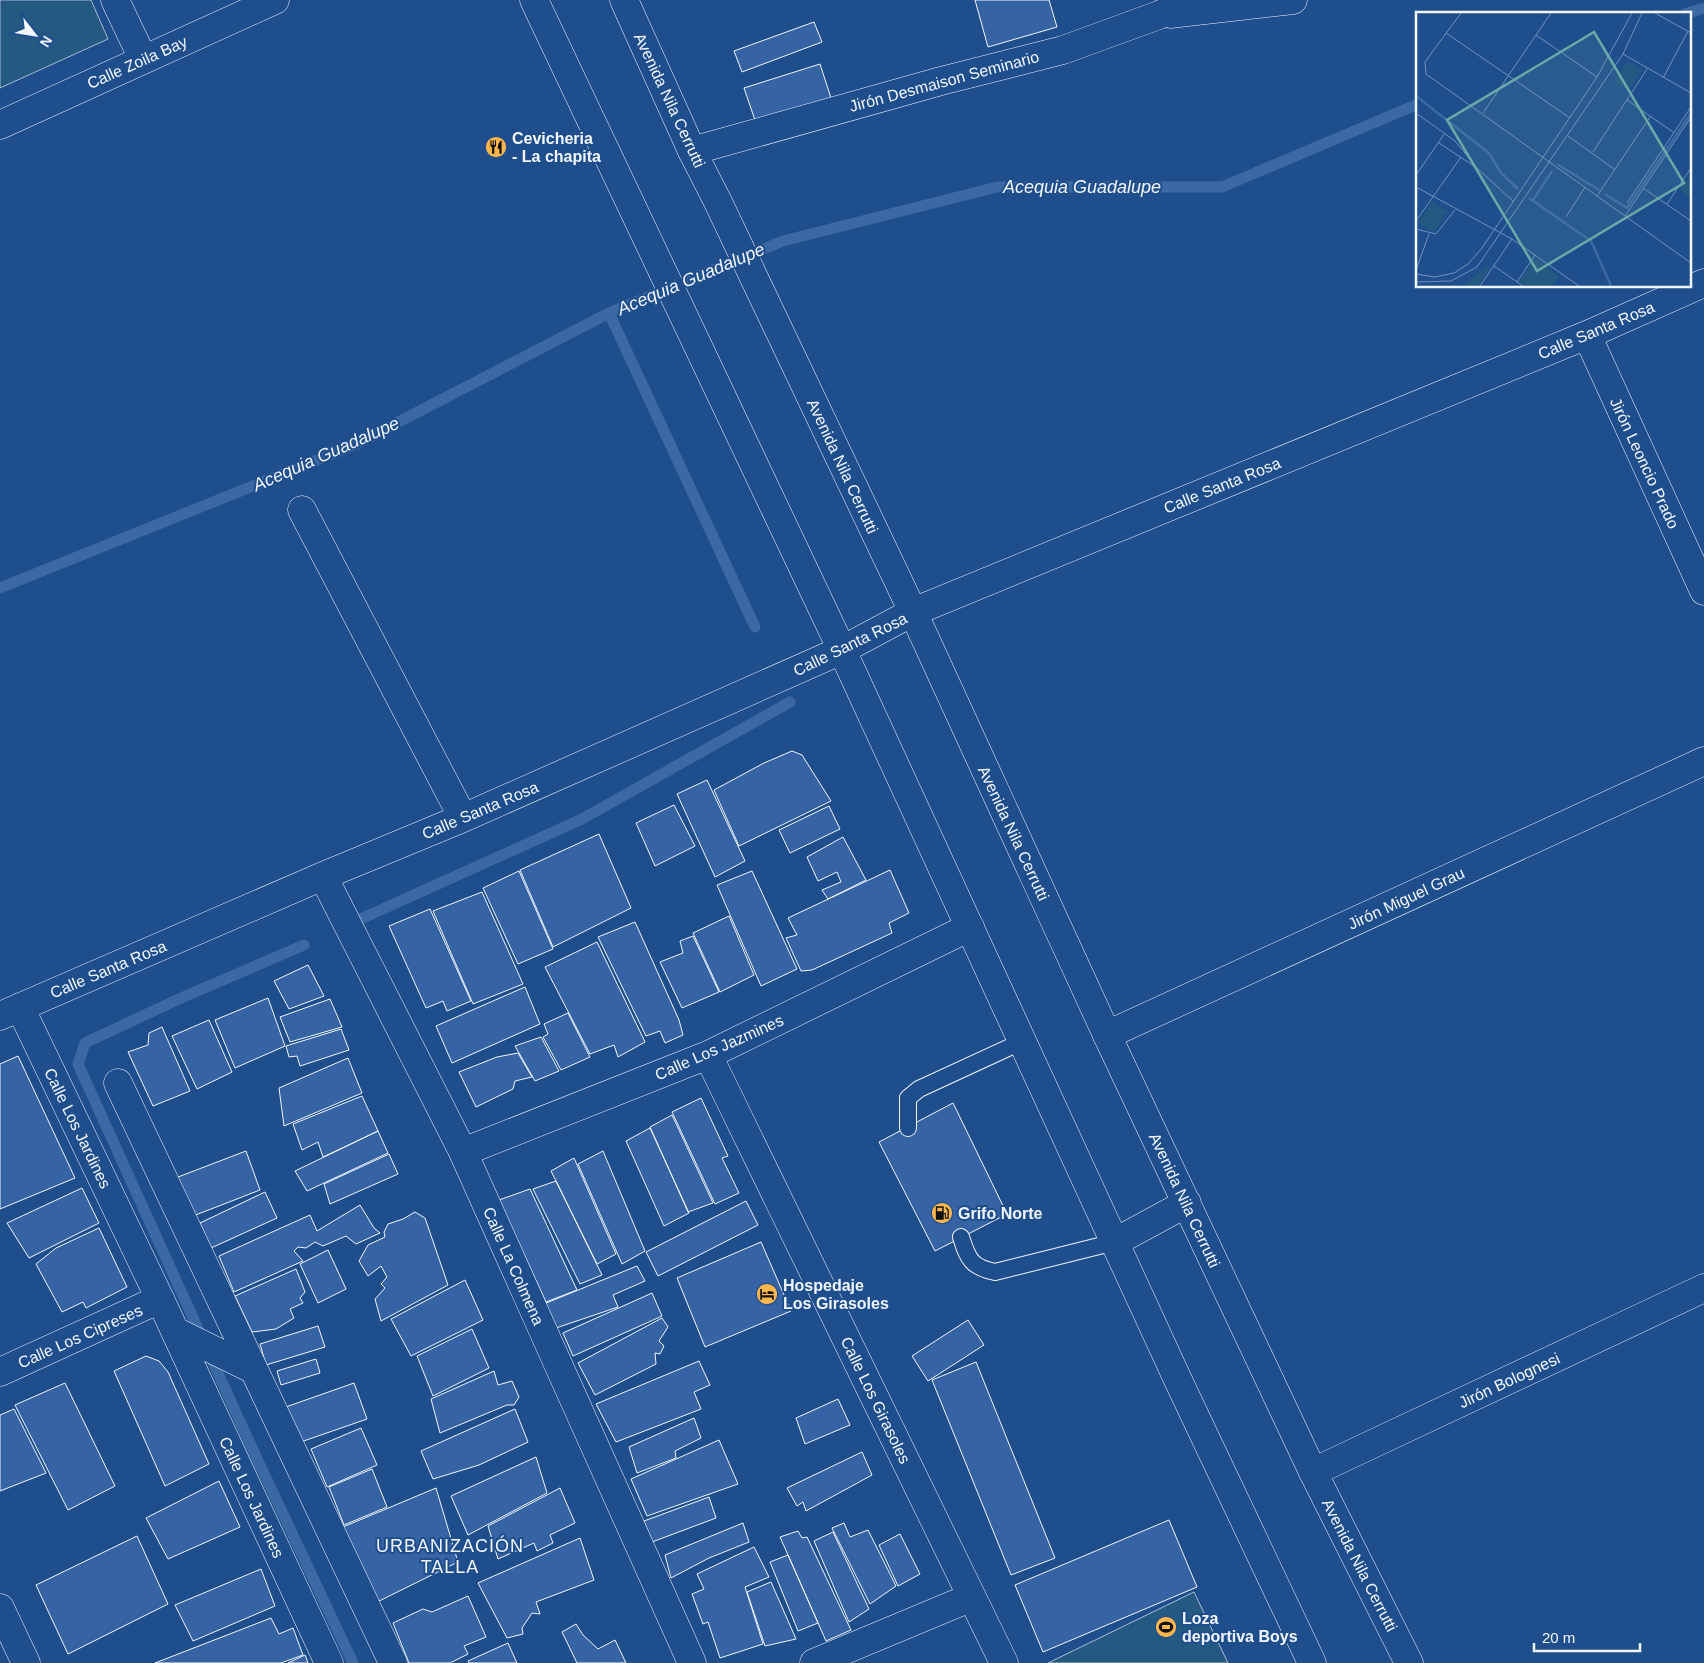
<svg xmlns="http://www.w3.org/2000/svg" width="1704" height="1663" font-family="Arial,sans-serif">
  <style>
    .green { fill: #245a82; stroke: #a8bbd7 }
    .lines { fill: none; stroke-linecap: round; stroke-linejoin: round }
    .stream { stroke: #3b69a3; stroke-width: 11 }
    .building { fill: #3563a3; stroke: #f2f6ff }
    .service-casing { stroke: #f2f6ff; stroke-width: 18 }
    .minor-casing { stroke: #f2f6ff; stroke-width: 29 }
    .trunk-casing { stroke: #f2f6ff; stroke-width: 29 }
    .service { stroke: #1f4e8c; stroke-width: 16 }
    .minor { stroke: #1f4e8c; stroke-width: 28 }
    .trunk { stroke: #1f4e8c; stroke-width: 28 }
    .labels { text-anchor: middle; stroke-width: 4; stroke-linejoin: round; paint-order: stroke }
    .street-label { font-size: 16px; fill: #f2f6ff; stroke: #1f4e8c }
    .poi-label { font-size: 16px; font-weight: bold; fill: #f2f6ff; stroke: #1f4e8c; text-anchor: start }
    .water-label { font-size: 18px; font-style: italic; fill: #f2f6ff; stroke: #1f4e8c }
    .neighbourhood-label { font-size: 18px; letter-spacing: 1px; fill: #f2f6ff; stroke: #1f4e8c }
    .inset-river { fill: none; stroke: #3b69a3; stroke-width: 2.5 }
    .inset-road { fill: none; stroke: #7391ba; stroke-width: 1 }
    .view { fill: #6aa9a8; fill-opacity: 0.15; stroke: #6aa9a8; stroke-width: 2.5 }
    .inset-edge { fill: none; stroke: #f2f6ff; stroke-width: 2.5 }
  </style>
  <rect width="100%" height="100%" fill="#1f4e8c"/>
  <path class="green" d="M0,0H91L108,39L0,88Z
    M1194,1592L1228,1663H1048Z"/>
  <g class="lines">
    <path class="stream" d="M1685,14L1704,8
      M609,313L755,627
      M0,588L352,446L609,313L783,241L997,187H1222L1418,104
      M354,922L582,819L790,702
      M304,945L181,998L85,1043L78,1064L252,1448L353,1663"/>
  </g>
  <path class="building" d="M975,0H1049L1057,27L988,47Z
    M814,22L822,42L742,72L734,51Z
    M820,64L831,98L756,123L744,88Z
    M792,751L802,755L831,801L739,846L714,790L764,763Z
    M707,780L745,861L715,877L677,794Z
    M674,805L695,846L655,866L636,823Z
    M829,806L840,829L790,853L779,830Z
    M599,834L631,908L553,947L520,870Z
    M843,837L866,880L828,899L822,890L841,882L837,872L818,881L807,857Z
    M890,870L909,913L889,923L892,933L812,970L801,971L786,938L797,935L788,918Z
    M519,871L553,949L518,964L483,888Z
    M752,871L797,969L761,986L717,885Z
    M482,892L523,984L473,1004L433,911Z
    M430,909L471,1001L447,1011L443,1001L426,1008L389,926Z
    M729,916L754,975L720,992L693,933Z
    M635,922L679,1020L683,1035L665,1043L660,1031L646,1036L598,937Z
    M693,936L719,992L682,1008L660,962L683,953L680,941Z
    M597,942L645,1042L618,1057L614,1045L590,1054L545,967Z
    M308,965L324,996L289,1009L274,981Z
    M525,987L540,1024L452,1063L436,1026Z
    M268,998L285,1046L235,1068L215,1020Z
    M330,999L342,1027L290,1042L280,1017Z
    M568,1013L590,1057L561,1070L543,1037L548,1034L544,1024Z
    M209,1020L232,1072L197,1089L172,1036Z
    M162,1027L190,1091L153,1106L128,1052L148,1045L149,1033Z
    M341,1029L349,1050L300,1066L297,1056L289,1057L286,1046Z
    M541,1037L559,1071L535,1081L515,1046Z
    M518,1053L532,1077L515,1081L513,1089L476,1107L459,1072L497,1057Z
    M18,1056L75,1178L0,1209V1064Z
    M348,1058L362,1093L284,1126L279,1088Z
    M362,1096L378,1131L323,1157L318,1142L302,1150L293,1124Z
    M701,1098L728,1156L722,1158L739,1193L715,1204L672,1112Z
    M953,1103L1007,1214L935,1251L879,1142Z
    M672,1115L713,1203L688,1212L650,1127Z
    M650,1128L689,1213L664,1226L626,1141Z
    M378,1131L388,1153L307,1191L295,1171Z
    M246,1151L260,1190L193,1216L178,1177Z
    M603,1151L645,1251L622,1264L578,1164Z
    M389,1154L398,1174L330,1204L324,1184Z
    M574,1158L616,1254L597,1264L551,1171Z
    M556,1181L602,1275L580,1284L533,1189Z
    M82,1188L99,1223L29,1258L7,1223Z
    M530,1189L577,1290L546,1302L499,1200Z
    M265,1192L277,1218L211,1248L200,1223Z
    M746,1201L758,1225L658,1276L646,1252Z
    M360,1205L374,1228L380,1233L356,1244L346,1236L323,1246L315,1242L306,1248L298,1247L294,1251L303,1261L234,1292L219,1256L310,1215L317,1231Z
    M415,1212L425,1218L448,1285L381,1321L375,1299L385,1288L381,1284L387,1277L381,1266L368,1276L359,1261L368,1245L385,1237L384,1232L388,1224L403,1219Z
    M99,1228L127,1287L86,1308L83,1302L62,1312L36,1264L56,1248Z
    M761,1242L791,1311L705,1347L677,1278Z
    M328,1250L346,1289L318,1303L300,1264Z
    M637,1266L645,1281L613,1295L618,1307L550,1330L539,1306Z
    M296,1269L305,1292L300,1298L303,1303L290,1309L294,1318L276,1329L252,1332L235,1296Z
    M465,1280L483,1320L411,1356L391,1319Z
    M652,1293L662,1316L573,1356L563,1333Z
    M662,1318L668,1327L659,1341L664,1346L660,1354L655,1353L656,1364L595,1395L578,1363Z
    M968,1320L984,1345L928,1381L912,1356Z
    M318,1326L325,1347L266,1365L260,1344Z
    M472,1329L489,1368L433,1396L417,1356Z
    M146,1356L159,1361L168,1372L209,1464L165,1486L114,1371Z
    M316,1359L320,1373L281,1385L277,1371Z
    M699,1361L710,1385L694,1392L701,1409L616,1442L596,1404Z
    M976,1362L1055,1558L1011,1575L932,1380Z
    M494,1371L498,1385L512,1381L519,1397L514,1405H507L440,1433L431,1399Z
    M65,1383L115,1486L68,1510L15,1405Z
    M354,1383L367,1419L295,1444L283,1408Z
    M838,1399L850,1425L805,1444L796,1418Z
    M14,1409L46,1473L0,1491V1415Z
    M515,1409L528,1442L479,1465L433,1479L421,1451Z
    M694,1418L701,1438L675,1451L676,1458L637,1473L629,1447Z
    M361,1428L377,1465L327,1487L311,1449Z
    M719,1440L738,1484L647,1516L631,1479Z
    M862,1452L872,1475L806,1511L803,1502L797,1506L787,1488Z
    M536,1457L547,1493L468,1535L451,1496Z
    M372,1469L387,1507L344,1525L329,1487Z
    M219,1481L240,1527L168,1559L146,1518Z
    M436,1488L458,1562L367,1607L343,1527Z
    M560,1488L575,1523L550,1535L553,1543L537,1551L534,1543L498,1559L488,1526Z
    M709,1497L716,1518L652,1542L644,1521Z
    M1169,1520L1197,1587L1043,1652L1015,1585Z
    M743,1523L749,1542L709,1558L671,1578L665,1555Z
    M844,1523L850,1537L868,1530L896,1586L870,1604L832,1528Z
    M798,1531L802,1538L807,1537L851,1630L826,1641L780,1537Z
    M833,1532L869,1609L849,1622L814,1541Z
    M900,1534L920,1574L898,1586L879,1545Z
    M137,1536L168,1604L68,1654L36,1585Z
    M580,1538L594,1580L536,1602L540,1614L532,1613L522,1628L523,1634L507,1638L478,1583Z
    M754,1547L769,1577L745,1587L763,1644L720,1658L708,1622L703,1624L692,1594L704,1589L697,1574Z
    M788,1555L818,1623L798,1631L770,1562Z
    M261,1569L275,1606L193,1641L175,1605Z
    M771,1582L796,1639L765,1646L747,1592Z
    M468,1596L486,1637L464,1646L468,1654L450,1663H409L393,1623L423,1609L432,1612Z
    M271,1618L279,1634L293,1628L303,1655L281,1663H155Z
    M576,1624L583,1635L598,1649L615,1640L626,1663H577L562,1632Z
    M508,1643L517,1663H469L468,1661Z
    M305,1655L308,1663H288Z"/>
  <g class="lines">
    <g class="service-casing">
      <path id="service" d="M908,1128V1098L919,1089L1023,1041
        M961,1237C968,1259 971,1267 995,1272L1115,1242"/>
    </g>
    <g class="minor-casing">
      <path id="minor" d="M115,0L143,59
        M1170,14L1293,0
        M0,125L275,0
        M692,151L941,81L1063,50L1159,15L1191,0
        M1587,335L1704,591
        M302,510L463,818
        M323,876L463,1152L692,1663
        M20,1007L160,1299L329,1663
        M0,1016L323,876L463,818L842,650L913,612L1587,335L1704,283
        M1107,1035L1704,761
        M708,1055L1004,1663
        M118,1083L393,1663
        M463,1152L708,1055L970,927
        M175,1331L254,1370
        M0,1372L160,1299
        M1313,1472L1704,1288
        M0,1608L26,1663
        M814,1663L972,1597"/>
    </g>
    <g class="trunk-casing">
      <path id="trunk" d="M534,0L842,650L1178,1380L1312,1663
        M624,0L692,151L718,202L913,612L1107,1035L1313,1472L1409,1663
        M1115,1242L1187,1203"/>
    </g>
    <use href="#service" class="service"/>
    <use href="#minor" class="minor"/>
    <use href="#trunk" class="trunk"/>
  </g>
  <defs>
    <g id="restaurant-disc" transform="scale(1.125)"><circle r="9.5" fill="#ffb74d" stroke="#1f4e8c"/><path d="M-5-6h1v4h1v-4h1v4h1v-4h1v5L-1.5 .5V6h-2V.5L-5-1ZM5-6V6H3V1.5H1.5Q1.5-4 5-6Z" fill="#111"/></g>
    <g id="fuel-disc" transform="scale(1.125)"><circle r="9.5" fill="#ffb74d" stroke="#1f4e8c"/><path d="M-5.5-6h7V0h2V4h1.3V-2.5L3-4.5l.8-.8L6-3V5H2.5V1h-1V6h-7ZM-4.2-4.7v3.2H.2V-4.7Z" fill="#111"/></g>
    <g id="hotel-disc" transform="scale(1.125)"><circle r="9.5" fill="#ffb74d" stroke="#1f4e8c"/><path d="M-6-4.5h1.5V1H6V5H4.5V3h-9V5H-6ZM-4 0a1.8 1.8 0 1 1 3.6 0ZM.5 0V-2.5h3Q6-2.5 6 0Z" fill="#111"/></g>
    <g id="stadium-disc" transform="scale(1.125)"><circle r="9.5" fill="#ffb74d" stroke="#1f4e8c"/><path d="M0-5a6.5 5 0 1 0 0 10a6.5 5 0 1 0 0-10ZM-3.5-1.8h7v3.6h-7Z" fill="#111"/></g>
  </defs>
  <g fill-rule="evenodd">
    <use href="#restaurant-disc" x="496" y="147"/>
    <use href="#fuel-disc" x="942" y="1213"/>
    <use href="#hotel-disc" x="767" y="1294"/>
    <use href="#stadium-disc" x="1166" y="1627"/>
  </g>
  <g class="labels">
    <g class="street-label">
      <text transform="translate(137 62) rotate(-24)" y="6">Calle Zoila Bay</text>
      <text transform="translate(944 81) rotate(-15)" y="6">Jirón Desmaison Seminario</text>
      <text transform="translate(670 100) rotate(65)" y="6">Avenida Nila Cerrutti</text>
      <text transform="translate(1596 330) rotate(-23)" y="6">Calle Santa Rosa</text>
      <text transform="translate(1645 463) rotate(65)" y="6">Jirón Leoncio Prado</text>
      <text transform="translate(843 466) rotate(65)" y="6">Avenida Nila Cerrutti</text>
      <text transform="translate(1222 485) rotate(-22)" y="6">Calle Santa Rosa</text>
      <text transform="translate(850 644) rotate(-26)" y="6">Calle Santa Rosa</text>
      <text transform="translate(480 810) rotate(-23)" y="6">Calle Santa Rosa</text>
      <text transform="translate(1014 833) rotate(65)" y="6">Avenida Nila Cerrutti</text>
      <text transform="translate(1406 898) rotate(-25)" y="6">Jirón Miguel Grau</text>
      <text transform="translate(108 969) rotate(-23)" y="6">Calle Santa Rosa</text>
      <text transform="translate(719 1047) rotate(-24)" y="6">Calle Los Jazmines</text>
      <text transform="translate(78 1128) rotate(64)" y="6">Calle Los Jardines</text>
      <text transform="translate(1185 1200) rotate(65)" y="6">Avenida Nila Cerrutti</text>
      <text transform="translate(514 1266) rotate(66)" y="6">Calle La Colmena</text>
      <text transform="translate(80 1336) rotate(-24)" y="6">Calle Los Cipreses</text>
      <text transform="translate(1509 1380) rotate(-25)" y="6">Jirón Bolognesi</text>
      <text transform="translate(876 1400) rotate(64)" y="6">Calle Los Girasoles</text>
      <text transform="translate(252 1497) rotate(65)" y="6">Calle Los Jardines</text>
      <text transform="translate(1360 1565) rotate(63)" y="6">Avenida Nila Cerrutti</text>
    </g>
    <g class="poi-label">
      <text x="512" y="144">Cevicheria<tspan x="512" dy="18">- La chapita</tspan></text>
      <text x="958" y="1219">Grifo Norte</text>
      <text x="783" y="1291">Hospedaje<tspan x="783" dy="18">Los Girasoles</tspan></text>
      <text x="1182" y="1624">Loza<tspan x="1182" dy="18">deportiva Boys</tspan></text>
    </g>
    <g class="water-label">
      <text x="1082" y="193">Acequia Guadalupe</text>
      <text transform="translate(691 279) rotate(-23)" y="6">Acequia Guadalupe</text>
      <text transform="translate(326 454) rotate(-24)" y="6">Acequia Guadalupe</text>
    </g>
    <g class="neighbourhood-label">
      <text x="450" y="1552">URBANIZACIÓN<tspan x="450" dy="21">TALLA</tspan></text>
    </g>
  </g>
  <g transform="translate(1416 12)">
    <rect width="275" height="275" fill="#1f4e8c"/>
    <path d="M212,49L226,58L213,78L198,69ZM275,162V186L264,178ZM17,190L32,200L18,220L2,211ZM119,247L143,264L136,274H110L103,269ZM69,255L74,256L62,274H49Z" fill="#245a82"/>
    <path class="inset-river" d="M0,84L73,141L85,161L102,177M141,152L183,178M189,182L211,196L275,101M113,186L175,229L195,274M117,188L136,159"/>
    <path class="inset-road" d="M45,1L9,50L10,62L275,251M239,1L275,21M30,21L154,106M120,23L181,65M207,42L275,81M247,66L272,19M211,88L257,120M0,101L39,129L58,152M67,101L135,1M152,124L198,157M23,131L61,156L98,190M177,140L231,57M0,163L29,121M0,175L96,227L163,274M227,176L275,209M181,184L234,105M211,191L275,95M251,192L275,156M209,204L275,105M150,205L169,175M0,209L45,145M0,217L20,222L39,198M78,254L107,274M0,258L13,222M0,262L19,265L38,261L52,252L66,236L181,65L216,1M0,270L35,269L61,255L207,42L226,1M101,270L119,243M64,274L96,227"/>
    <path class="view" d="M178,20L268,171L121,259L31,108Z"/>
    <rect width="275" height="275" class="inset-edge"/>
  </g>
  <g transform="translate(35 35) rotate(121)" stroke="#1f4e8c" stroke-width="4" paint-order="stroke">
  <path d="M0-4L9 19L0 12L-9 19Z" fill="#f2f6ff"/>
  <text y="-8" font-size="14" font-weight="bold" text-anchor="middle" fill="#f2f6ff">N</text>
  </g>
  <path d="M1534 1643v8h106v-8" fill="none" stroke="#f2f6ff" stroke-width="2.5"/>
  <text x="1542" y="1643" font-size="15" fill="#f2f6ff" stroke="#1f4e8c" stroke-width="4" paint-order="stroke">20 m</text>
</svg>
